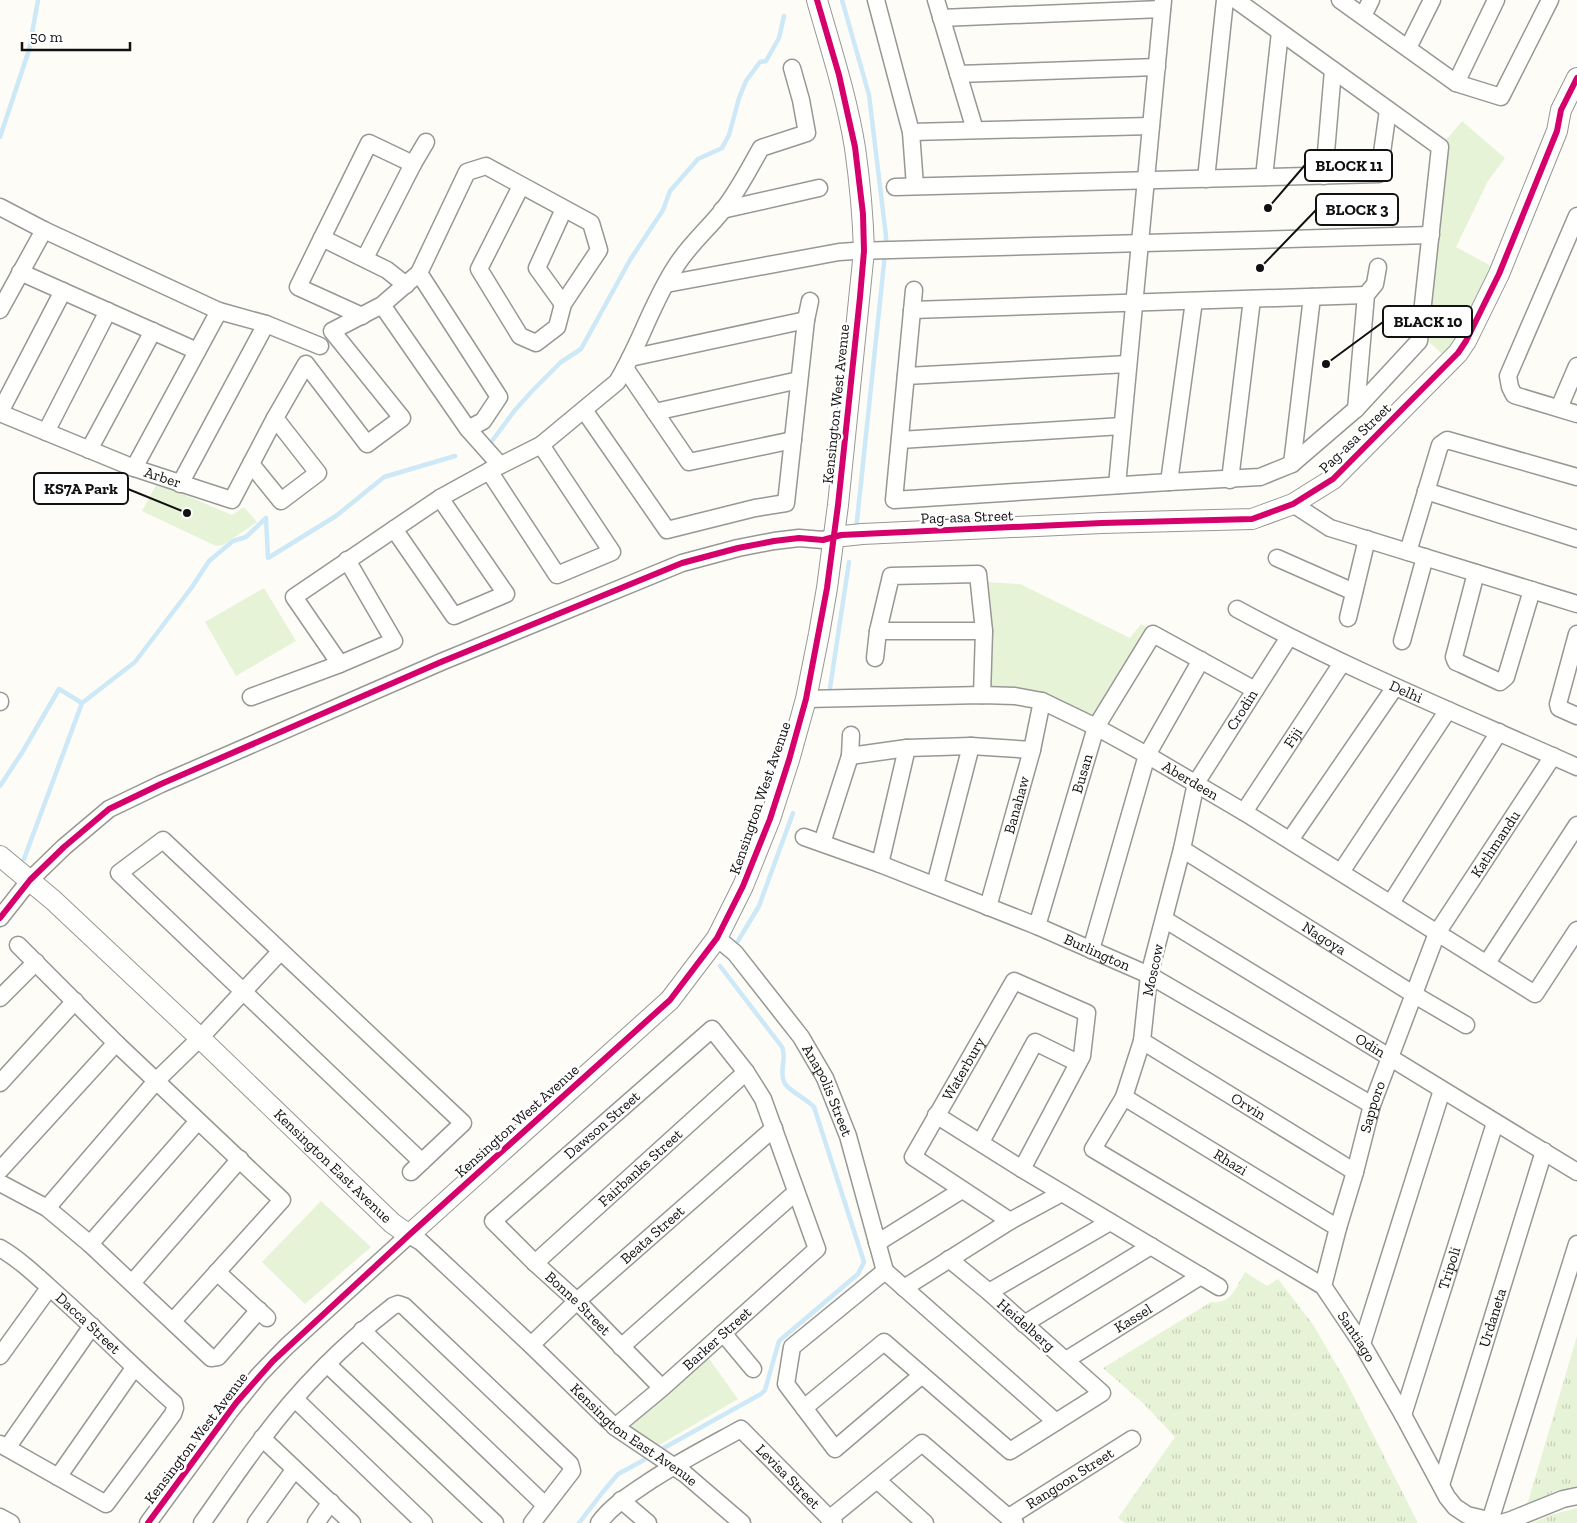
<svg xmlns="http://www.w3.org/2000/svg" width="1577" height="1523" font-family="'Zilla Slab',serif">
  <style>
    .grass { fill: url(#grass-tufts) }
    .park { fill: #e7f3d7 }
    .lines { fill: none; stroke-linecap: round; stroke-linejoin: round }
    .stream { stroke: #cde8f7; stroke-width: 4.5 }
    .minor-casing { stroke: #979795; stroke-width: 19 }
    .tertiary-casing { stroke: #979795; stroke-width: 22 }
    .minor { stroke: #fffffe; stroke-width: 16 }
    .tertiary { stroke: #fffffe; stroke-width: 20 }
    .cycleway-casing { stroke: #fff; stroke-width: 9 }
    .cycleway { stroke: #d6006c; stroke-width: 6 }
    .labels { text-anchor: middle; stroke-width: 5; stroke-linejoin: round; paint-order: stroke }
    .street-label { font-size: 15px; fill: #111; stroke: #fff }
    .leader { fill: none; stroke: #111; stroke-width: 2 }
    .callout-dot { fill: #111; stroke: #fff; stroke-width: 2 }
    .callout { fill: #fff; stroke: #111; stroke-width: 2 }
    .callout-label { font-size: 16px; text-anchor: middle; font-weight: bold; fill: #111 }
  </style>
  <defs>
    <pattern id="grass-tufts" width="24" height="20" patternUnits="userSpaceOnUse" patternTransform="scale(1.25)"><rect width="24" height="20" fill="#e7f3d7"/><path d="M3 7l-1-3M5 7V3M7 7l1-3M15 17l-1-3M17 17v-4M19 17l1-3" fill="none" stroke="#c5cfb8"/></pattern>
  </defs>
  <rect width="100%" height="100%" fill="#fdfcf7"/>
  <path class="grass" d="M1245,1272L1267,1286L1278,1279L1314,1326L1348,1385L1418,1523H1125L1118,1518L1175,1437L1144,1404L1103,1368L1211,1302C1231,1305 1236,1287 1245,1272Z
    M1577,1336V1486L1555,1491L1527,1505Z
    M1577,1508V1523H1532L1551,1515Z"/>
  <path class="park" d="M1462,121L1505,158L1488,181L1456,247L1495,268L1461,337L1443,355L1426,339L1446,140Z
    M157,483L232,515L244,507L257,522L223,545L216,546L142,511Z
    M984,582L1020,584L1130,638L1141,624L1151,630L1094,715C1060,703 1029,691 993,686L988,680Z
    M264,588L296,641L236,676L205,622Z
    M321,1201L371,1247L305,1304L262,1262Z
    M707,1356L738,1399L656,1447L630,1427Z"/>
  <g class="lines">
    <path class="stream" d="M842,0L869,95L886,236V246
      M0,137L29,50L38,0
      M492,441L515,410L533,390L561,362L581,349L630,260L663,210L670,191L698,159L722,148L729,135L739,98L746,81L760,62L766,61L779,38L784,16
      M856,530L885,254
      M830,688L849,562
      M0,786L23,751L59,689L82,703L135,662L192,587L209,561L233,541L246,537L266,518L268,558L336,516L384,477L455,456
      M24,859L82,703
      M738,941L759,906L793,813
      M662,1449L761,1394L765,1390L779,1341L858,1274L864,1262L814,1107C806,1098 788,1091 784,1082C779,1071 787,1057 782,1047L720,966
      M579,1523L602,1493L618,1474L644,1460"/>
    <g class="minor-casing">
      <g id="minor">
        <path d="M876,0L911,132L915,186"/>
        <path d="M936,0L975,130"/>
        <path d="M1340,0L1456,83L1501,97L1550,0"/>
        <path d="M1363,16L1371,0"/>
        <path d="M941,18L1162,9"/>
        <path d="M1408,48L1432,0"/>
        <path d="M958,74L1157,67"/>
        <path d="M1456,83L1496,0"/>
        <path d="M911,132L1151,126"/>
        <path d="M413,164L426,142"/>
        <path d="M1324,176L1333,70"/>
        <path d="M1264,177L1280,32"/>
        <path d="M1206,179L1225,0"/>
        <path d="M895,187L1379,174L1388,110"/>
        <path d="M0,207L44,230L219,311L266,324L180,484"/>
        <path d="M722,210L819,188"/>
        <path d="M1577,216L1508,376L1510,387L1514,395L1577,414"/>
        <path d="M322,238L369,143L413,164L365,258"/>
        <path d="M20,272L197,351"/>
        <path d="M419,273L467,172L486,166L591,223L599,250L563,304L557,327L536,343L520,336L479,269L521,186"/>
        <path d="M666,284L839,252L854,251L1431,235"/>
        <path d="M914,290L894,500L1169,482L1260,477L1292,464L1356,409L1419,341L1440,147L1236,0"/>
        <path d="M563,304L537,268L564,209"/>
        <path d="M0,310L44,230"/>
        <path d="M912,310L1366,295"/>
        <path d="M362,316L298,287L322,238L387,270L406,285"/>
        <path d="M266,324L320,346"/>
        <path d="M630,358L806,320"/>
        <path d="M625,368L689,462L793,440"/>
        <path d="M906,376L1128,364"/>
        <path d="M1559,408L1577,366"/>
        <path d="M1356,409L1366,295L1375,284L1378,267"/>
        <path d="M584,410L667,530L755,508L786,503L806,320L810,301"/>
        <path d="M0,412L63,291"/>
        <path d="M655,412L799,380"/>
        <path id="s1" d="M0,413L134,468L232,500L275,418"/>
        <path d="M468,429L500,465"/>
        <path d="M46,432L108,311"/>
        <path d="M900,440L1122,426"/>
        <path d="M89,450L153,331"/>
        <path d="M251,464L281,501L318,473L275,418L306,364L367,444L402,418L332,331L382,305L468,429L483,421L499,397L419,273L382,305"/>
        <path d="M1292,464L1312,297"/>
        <path d="M134,468L219,311"/>
        <path d="M489,471L557,575L612,552L541,445"/>
        <path d="M1230,480L1252,299"/>
        <path d="M1169,482L1194,301"/>
        <path d="M1117,485L1163,0"/>
        <path d="M1426,491L1577,539"/>
        <path d="M1293,504L1330,528L1577,604"/>
        <path d="M394,529L454,616L506,594L440,498"/>
        <path d="M1408,552L1440,445L1447,440L1577,477"/>
        <path d="M1277,558L1354,592"/>
        <path d="M1476,573L1454,657L1456,662L1461,664L1500,682L1506,677L1532,590"/>
        <path id="s2" d="M1237,609C1347,669 1463,716 1577,767"/>
        <path d="M1348,618L1367,539"/>
        <path d="M878,631H984"/>
        <path d="M1577,634L1558,704L1559,708L1577,716"/>
        <path id="s3" d="M1289,637L1196,783L1182,849L1149,975L1142,1041L1124,1097L1093,1149L1323,1286L1362,1344L1403,1415L1447,1497L1455,1507L1467,1515L1501,1523L1511,1520L1563,1499L1577,1496"/>
        <path d="M1402,641L1425,557"/>
        <path d="M875,658L878,631L891,576L978,574L984,631L982,695"/>
        <path d="M340,664L294,597L440,498L489,471L541,445L617,382C640,345 652,302 676,266C689,245 708,229 723,210C738,191 749,169 761,148L807,133L801,100L792,68"/>
        <path d="M251,697L340,664L394,641L347,560"/>
        <path id="s4" d="M806,699L982,695L1015,696L1042,701L1096,727L1147,755L1244,812L1535,994L1577,930"/>
        <path d="M0,701V702"/>
        <path d="M850,756L907,748L971,746L1032,750"/>
        <path id="s5" d="M1244,812L1342,663"/>
        <path id="s6" d="M804,837L880,864L1037,926L1149,975L1372,1105"/>
        <path d="M1290,840L1395,687"/>
        <path d="M822,843L850,756L851,735"/>
        <path id="s7" d="M1182,849L1413,994L1466,1025"/>
        <path d="M880,864L907,748"/>
        <path d="M1341,872L1448,710"/>
        <path d="M935,885L971,746"/>
        <path d="M1391,903L1499,732"/>
        <path id="s8" d="M988,907L1032,750L1042,701"/>
        <path d="M0,918L30,880L64,847L109,809L161,784L441,662L682,563L738,548L774,541L799,538L823,540L834,537"/>
        <path id="s9" d="M1164,919L1577,1172"/>
        <path id="s10" d="M1037,926L1096,727L1153,634L1255,690"/>
        <path id="s11" d="M717,938L735,953L801,1037L825,1078L848,1136L885,1271"/>
        <path d="M18,945L116,1043L282,1200L173,1321"/>
        <path d="M1091,950L1147,755L1201,660"/>
        <path d="M1487,963L1577,825"/>
        <path d="M0,998L36,962"/>
        <path id="s12" d="M1142,1041L1355,1172"/>
        <path d="M0,1083L75,1001"/>
        <path id="s13" d="M1124,1097L1338,1228"/>
        <path d="M936,1115L1022,1169L1219,1287"/>
        <path d="M981,1142L1035,1042L1078,1063"/>
        <path d="M0,1170L116,1043"/>
        <path d="M411,1172L463,1123L163,840L119,873L422,1162"/>
        <path d="M0,1183L47,1208L90,1244L211,1358L218,1357L259,1310"/>
        <path d="M47,1208L157,1080L200,1038L280,952"/>
        <path id="s14" d="M1010,1221L913,1157L1014,981L1087,1013L1082,1056L1022,1169"/>
        <path d="M877,1243L962,1190"/>
        <path d="M90,1244L198,1121"/>
        <path id="s15" d="M0,1248C22,1261 40,1279 59,1296C98,1331 134,1368 174,1403L175,1408L173,1414L106,1504L0,1444"/>
        <path id="s16" d="M535,1263L746,1072"/>
        <path d="M885,1271L792,1347L786,1384L835,1449L922,1375"/>
        <path d="M885,1271L1056,1422"/>
        <path d="M217,1272L267,1318"/>
        <path d="M132,1283L240,1159"/>
        <path id="s17" d="M1323,1286L1338,1228L1355,1172L1372,1105L1437,933L1553,756"/>
        <path d="M904,1288L1010,1221L1062,1193"/>
        <path d="M989,1292L1110,1222"/>
        <path d="M1024,1324L1151,1246"/>
        <path d="M362,1330L545,1505"/>
        <path d="M723,1333L753,1369"/>
        <path d="M1362,1344L1442,1090"/>
        <path id="s18" d="M531,1345L577,1301L774,1128"/>
        <path d="M621,1347L796,1192"/>
        <path d="M0,1356L49,1288"/>
        <path id="s19" d="M1066,1360L1201,1276"/>
        <path d="M327,1364L495,1523"/>
        <path d="M295,1399L424,1523"/>
        <path d="M804,1408L884,1342L1010,1451L1102,1393L989,1292L949,1259"/>
        <path id="s20" d="M1403,1415L1495,1123"/>
        <path id="s21" d="M615,1427L662,1388L817,1249L763,1099L746,1072L712,1029L493,1221L535,1263L577,1301L662,1388"/>
        <path d="M262,1438L352,1523"/>
        <path d="M7,1448L92,1326"/>
        <path d="M58,1477L134,1368"/>
        <path d="M877,1480L925,1523"/>
        <path id="s22" d="M1441,1485L1544,1151"/>
        <path d="M621,1500L648,1523"/>
        <path d="M0,1517L11,1523"/>
        <path id="s23" d="M1009,1517L1132,1439"/>
        <path d="M829,1519L922,1443L1015,1523"/>
        <path d="M1490,1521L1577,1244"/>
        <path id="s24" d="M148,1523L230,1411L259,1375L286,1347L409,1235L421,1242L435,1255L531,1345L615,1427L685,1474L742,1523"/>
        <path d="M202,1523C222,1495 241,1466 262,1439C299,1389 344,1344 393,1306L398,1304L404,1306L570,1464L572,1471L532,1523"/>
        <path d="M256,1523L294,1470"/>
        <path d="M316,1523L331,1502"/>
        <path id="s25" d="M599,1523C612,1505 631,1494 650,1481C679,1462 710,1446 741,1429L834,1523"/>
      </g>
    </g>
    <g class="tertiary-casing">
      <g id="tertiary">
        <path d="M834,537L862,534L1102,523L1252,519L1293,504L1333,479L1458,353L1466,341L1499,274L1557,131L1561,110L1577,78"/>
        <path id="s26" d="M0,856L53,900L200,1038L392,1223L409,1235L670,1000L717,938L743,886L770,819L789,760L806,699L819,634L827,588L838,505L864,251C863,217 860,183 855,148C847,98 831,49 817,0"/>
      </g>
    </g>
    <use href="#minor" class="minor"/>
    <use href="#tertiary" class="tertiary"/>
    <g class="cycleway-casing">
      <path id="cycleway" d="M0,918L30,880L64,847L109,809L161,784L441,662L682,563L738,548L774,541L799,538L823,540L841,535L862,534L1102,523L1252,519L1293,504L1333,479L1458,353L1466,341L1499,274L1557,131L1561,110L1577,78
        M148,1523L236,1403L273,1361L409,1235L670,1000L717,938L743,886L770,819L789,760L806,699L827,588L838,505L860,297L864,251L863,214L855,147L839,75L817,0"/>
    </g>
    <use href="#cycleway" class="cycleway"/>
  </g>
  <g class="labels">
    <g class="street-label">
      <text transform="translate(836 404) rotate(-84)" y="5">Kensington West Avenue</text>
      <text transform="translate(1355 438) rotate(-44)" y="5">Pag-asa Street</text>
      <text dy="5" stroke="none"><textPath href="#s1" startOffset="175">Arber</textPath></text>
      <text transform="translate(967 517) rotate(-2)" y="5">Pag-asa Street</text>
      <text dy="5" stroke="none"><textPath href="#s2" startOffset="188">Delhi</textPath></text>
      <text transform="translate(1242 710) rotate(-58)" y="5">Crodin</text>
      <text dy="5" stroke="none"><textPath href="#s5" startOffset="89">Fiji</textPath></text>
      <text dy="5" stroke="none"><textPath href="#s10" startOffset="159">Busan</textPath></text>
      <text dy="5" stroke="none"><textPath href="#s4" startOffset="405">Aberdeen</textPath></text>
      <text transform="translate(760 798) rotate(-71)" y="5">Kensington West Avenue</text>
      <text dy="5" stroke="none"><textPath href="#s8" startOffset="106">Banahaw</textPath></text>
      <text dy="5" stroke="none"><textPath href="#s17" startOffset="478">Kathmandu</textPath></text>
      <text dy="5" stroke="none"><textPath href="#s7" startOffset="168">Nagoya</textPath></text>
      <text dy="5" stroke="none"><textPath href="#s6" startOffset="315">Burlington</textPath></text>
      <text transform="translate(1153 970) rotate(-78)" y="5">Moscow</text>
      <text dy="5" stroke="none"><textPath href="#s9" startOffset="242">Odin</textPath></text>
      <text dy="5" stroke="none"><textPath href="#s14" startOffset="218">Waterbury</textPath></text>
      <text dy="5" stroke="none"><textPath href="#s11" startOffset="190">Anapolis Street</textPath></text>
      <text dy="5" stroke="none"><textPath href="#s12" startOffset="125">Orvin</textPath></text>
      <text dy="5" stroke="none"><textPath href="#s17" startOffset="186">Sapporo</textPath></text>
      <text transform="translate(517 1121) rotate(-42)" y="5">Kensington West Avenue</text>
      <text transform="translate(602 1125) rotate(-41)" y="5">Dawson Street</text>
      <text dy="5" stroke="none"><textPath href="#s13" startOffset="125">Rhazi</textPath></text>
      <text dy="5" stroke="none"><textPath href="#s26" startOffset="455">Kensington East Avenue</textPath></text>
      <text dy="5" stroke="none"><textPath href="#s16" startOffset="142">Fairbanks Street</textPath></text>
      <text dy="5" stroke="none"><textPath href="#s18" startOffset="164">Beata Street</textPath></text>
      <text dy="5" stroke="none"><textPath href="#s20" startOffset="154">Tripoli</textPath></text>
      <text dy="5" stroke="none"><textPath href="#s21" startOffset="925">Bonne Street</textPath></text>
      <text dy="5" stroke="none"><textPath href="#s19" startOffset="79">Kassel</textPath></text>
      <text dy="5" stroke="none"><textPath href="#s22" startOffset="175">Urdaneta</textPath></text>
      <text dy="5" stroke="none"><textPath href="#s15" startOffset="116">Dacca Street</textPath></text>
      <text transform="translate(1026 1325) rotate(41)" y="5">Heidelberg</text>
      <text dy="5" stroke="none"><textPath href="#s3" startOffset="885">Santiago</textPath></text>
      <text dy="5" stroke="none"><textPath href="#s21" startOffset="135">Barker Street</textPath></text>
      <text dy="5" stroke="none"><textPath href="#s24" startOffset="692">Kensington East Avenue</textPath></text>
      <text transform="translate(196 1438) rotate(-53)" y="5">Kensington West Avenue</text>
      <text dy="5" stroke="none"><textPath href="#s25" startOffset="238">Levisa Street</textPath></text>
      <text dy="5" stroke="none"><textPath href="#s23" startOffset="72">Rangoon Street</textPath></text>
    </g>
  </g>
  <path class="leader" d="M1268 208L1305 165M1260 268L1316 210M1326 364L1383 322M187 513L128 489"/>
  <g class="callout-dot">
    <circle cx="1268" cy="208" r="5"/>
    <circle cx="1260" cy="268" r="5"/>
    <circle cx="1326" cy="364" r="5"/>
    <circle cx="187" cy="513" r="5"/>
  </g>
  <g class="callout">
    <rect x="1305" y="150" width="87" height="31" rx="5"/>
    <rect x="1316" y="194" width="82" height="31" rx="5"/>
    <rect x="1383" y="306" width="89" height="31" rx="5"/>
    <rect x="34" y="473" width="94" height="31" rx="5"/>
  </g>
  <g class="callout-label">
    <text x="1349" y="171">BLOCK 11</text>
    <text x="1357" y="215">BLOCK 3</text>
    <text x="1428" y="327">BLACK 10</text>
    <text x="81" y="494">KS7A Park</text>
  </g>
  <path d="M22 42v8h108v-8" fill="none" stroke="#111111" stroke-width="2.5"/>
  <text x="30" y="42" font-size="15" fill="#111111" stroke="#ffffff" stroke-width="4" paint-order="stroke">50 m</text>
</svg>
